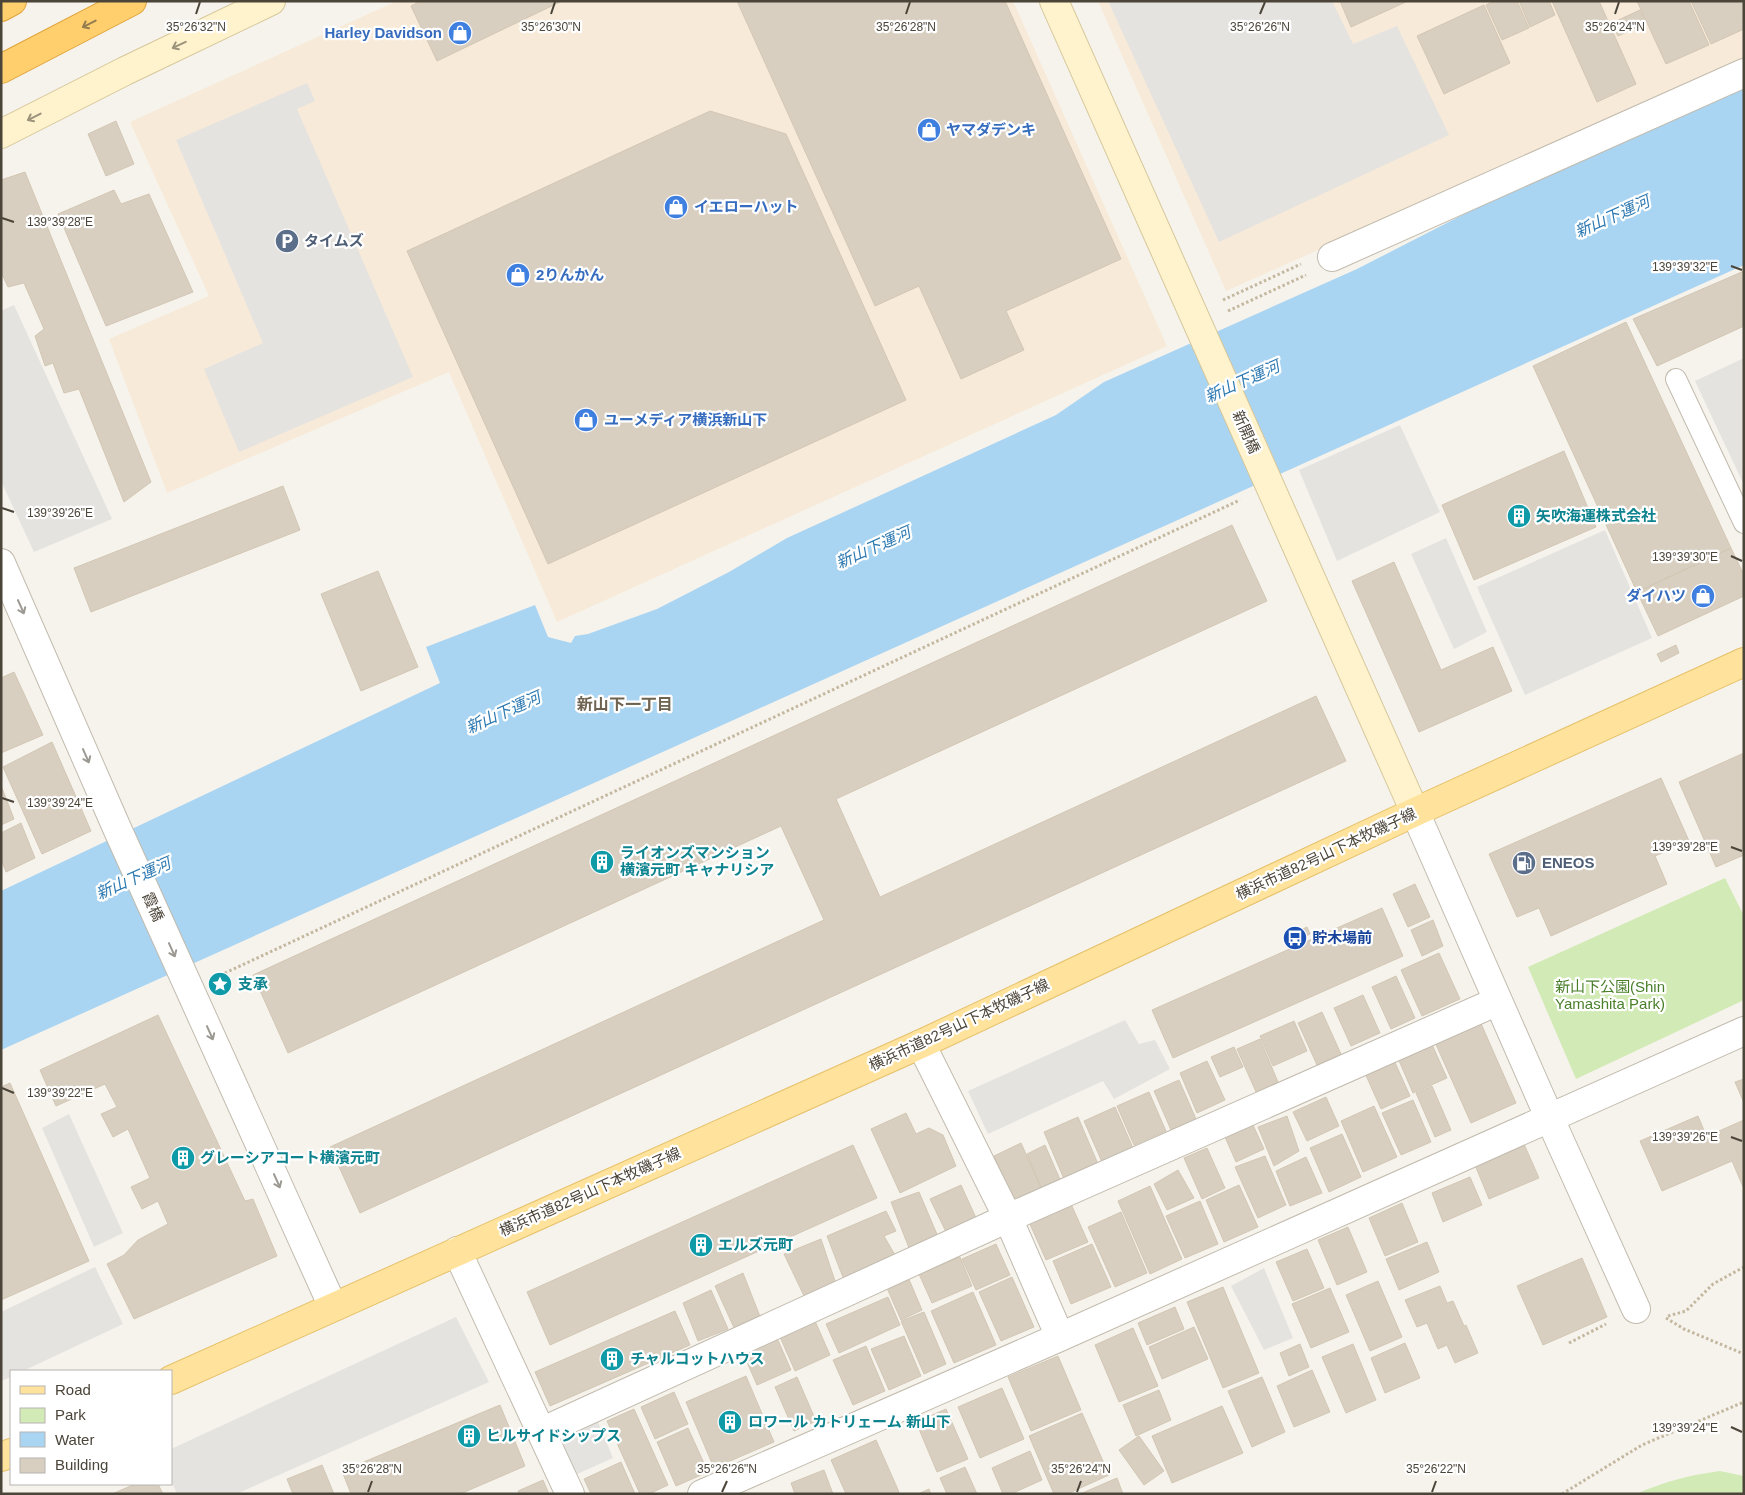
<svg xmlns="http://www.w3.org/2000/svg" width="1745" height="1495" font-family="Helvetica,'Noto Sans JP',sans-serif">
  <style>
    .commercial { fill: #f7ead8 }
    .green { fill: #d2eab5 }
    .parking { fill: #e5e3e0 }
    .water { fill: #a9d4f2 }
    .building { fill: #d8cfc1; stroke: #d3c7b4 }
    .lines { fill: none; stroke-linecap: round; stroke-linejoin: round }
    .lane-casing { stroke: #c2bbae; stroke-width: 22 }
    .street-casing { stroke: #c2bbae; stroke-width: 30 }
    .secondary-casing { stroke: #d6c79b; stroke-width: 30 }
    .primary-casing { stroke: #e6c16a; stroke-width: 30 }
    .highway-casing { stroke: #e0a43c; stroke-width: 30 }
    .path { stroke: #c4b79f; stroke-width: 3; stroke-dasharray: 2.5 2.5; stroke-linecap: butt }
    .lane { stroke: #fff; stroke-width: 20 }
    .street { stroke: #fff; stroke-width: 28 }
    .secondary { stroke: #fff3cd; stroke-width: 28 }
    .primary { stroke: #ffe39c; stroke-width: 28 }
    .highway { stroke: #ffcf6e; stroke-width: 28 }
    .oneway { stroke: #937c4e }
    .oneway2 { stroke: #9c937c }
    .oneway3 { stroke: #9c9892 }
    .ticks { fill: none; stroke: #4b4439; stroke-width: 2 }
    .labels { text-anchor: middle; stroke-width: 4.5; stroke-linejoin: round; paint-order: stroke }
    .shop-label { font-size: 15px; font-weight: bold; fill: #366cbe; stroke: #fff; text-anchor: start }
    .service-label { font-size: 15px; font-weight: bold; fill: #4e5e75; stroke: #fff; text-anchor: start }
    .street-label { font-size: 15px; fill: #4b4439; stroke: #fff }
    .culture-label { font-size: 15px; font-weight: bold; fill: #0d838f; stroke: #fff; text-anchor: start }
    .transit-label { font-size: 15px; font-weight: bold; fill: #164399; stroke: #fff; text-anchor: start }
    .park-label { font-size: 15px; fill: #4a7f2a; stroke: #fff }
    .water-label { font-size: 16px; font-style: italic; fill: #2e7ab2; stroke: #fff }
    .neighbourhood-label { font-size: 16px; font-weight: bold; fill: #6e6250; stroke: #fff }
    .ticks-label { font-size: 12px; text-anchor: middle; fill: #4b4439; stroke: #fff; stroke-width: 4.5; stroke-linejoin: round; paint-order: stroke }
  </style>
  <rect width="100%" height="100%" fill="#f6f3ec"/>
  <path class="commercial" d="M397,1H1013L1167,346L557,622L449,372L167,493L109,339L209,296L130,122Z
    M1098,1H1744V60L1226,291Z"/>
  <path class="green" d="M1725,878L1744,916V1000L1576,1079L1528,967Z
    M1720,1471L1744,1476V1494H1636C1663,1482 1690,1475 1720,1471Z"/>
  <path class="parking" d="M1108,1H1332L1353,44L1397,26L1449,135L1219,242Z
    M307,83L315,101L297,109L413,377L239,452L204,369L263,343L176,140Z
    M14,305L112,519L34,552L1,481V311Z
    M1744,358V485L1695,381Z
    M1400,425L1440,512L1337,561L1299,470Z
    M1605,530L1652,638L1525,695L1477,587Z
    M1446,538L1487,632L1454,649L1411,554Z
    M1125,1020L1139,1044L1155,1040L1170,1069L1114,1099L1103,1081L988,1134L968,1091Z
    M69,1114L123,1233L94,1247L42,1128Z
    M95,1267L123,1324L23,1371H11V1377L1,1381V1312Z
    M1264,1268L1293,1338L1264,1350L1231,1286Z
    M456,1317L489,1382L236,1494H177L171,1480V1449Z
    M598,1422L613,1458L575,1475L560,1439Z"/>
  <path class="water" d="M1744,87V265L1,1050V891L440,683L426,647L535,605L548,637L571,643L575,636L588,634L657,609L729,572L787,538L1056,415L1104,382L1357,269L1480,206Z"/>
  <path class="building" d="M421,1H562L437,61L411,6Z
    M737,1H1005L1121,259L1006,311L1024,350L961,379L919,286L875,306Z
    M1340,1H1408L1351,27Z
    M1494,1H1517L1529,28L1502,40L1486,5Z
    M1519,1H1549L1555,15L1530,27Z
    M1552,1H1599L1636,84L1597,102Z
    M1637,1H1689L1709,45L1666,64Z
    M1691,1H1743L1744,29L1711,44Z
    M1484,5L1510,63L1444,94L1417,36Z
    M1640,10L1646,23L1618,36L1612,23Z
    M710,111L786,134L906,400L548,564L407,251Z
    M116,121L134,164L106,176L88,134Z
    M25,172L151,482L124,502L79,389L64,393L53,363L45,366L35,336L44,329L24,283L8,287L1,272V242L3,241L1,237V180Z
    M114,190L121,204L149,194L193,292L106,326L58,214Z
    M1744,271V326L1657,366L1633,319Z
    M1626,322L1731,548L1637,592L1533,366Z
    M1564,451L1596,527L1474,580L1442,505Z
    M283,486L300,530L91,612L74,568Z
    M1232,525L1267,601L836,799L880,897L1316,696L1346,761L360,1213L330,1147L824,920L781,826L288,1053L253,975Z
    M1731,548L1744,575V596L1658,636L1637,592Z
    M1394,562L1441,670L1493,647L1512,691L1419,732L1352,581Z
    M378,571L418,667L361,691L321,594Z
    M1676,645L1679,653L1661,662L1657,654Z
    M14,672L43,735L1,753V678Z
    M52,742L91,831L42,854L3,767Z
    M1744,753V855L1716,867L1679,782Z
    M1661,778L1689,841L1655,856L1667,884L1551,936L1539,908L1517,917L1489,854Z
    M2,788L14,819L1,825V788Z
    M21,823L35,858L6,872L1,859V833Z
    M1415,884L1430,917L1408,927L1393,894Z
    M1382,908L1403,956L1173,1058L1152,1010Z
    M1433,920L1443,946L1422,956L1411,930Z
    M1307,927L1310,934L1291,943L1288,936Z
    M1439,953L1460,999L1422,1016L1401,970Z
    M1396,976L1415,1018L1391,1029L1372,987Z
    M1363,995L1380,1033L1351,1046L1334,1008Z
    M1322,1012L1341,1054L1317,1065L1298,1023Z
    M158,1015L245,1201L253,1199L277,1256L134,1319L107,1264L124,1255L138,1240L168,1224L158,1201L142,1209L131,1187L150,1178L128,1129L113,1137L101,1114L117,1107L105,1084L56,1106L40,1070Z
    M1479,1019L1516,1103L1471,1123L1434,1040Z
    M1294,1021L1307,1051L1273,1066L1260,1036Z
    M1260,1039L1278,1082L1256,1092L1237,1049Z
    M1430,1040L1447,1078L1413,1093L1397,1056Z
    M1234,1047L1243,1067L1220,1077L1211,1057Z
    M1393,1058L1410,1096L1381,1109L1364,1071Z
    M1207,1061L1225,1100L1197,1113L1180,1073Z
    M1744,1079V1103L1735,1082Z
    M1179,1080L1196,1119L1171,1130L1154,1091Z
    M10,1083L89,1261L1,1300V1087Z
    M1432,1086L1451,1130L1435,1137L1416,1093Z
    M1149,1092L1166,1131L1134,1145L1117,1106Z
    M1326,1097L1339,1126L1307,1141L1293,1112Z
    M1413,1100L1431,1142L1401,1155L1382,1113Z
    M1374,1106L1397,1157L1363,1172L1341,1121Z
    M1115,1107L1133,1148L1102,1162L1084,1121Z
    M906,1113L916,1134L929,1128L943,1135L956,1166L900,1193L871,1129Z
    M1287,1116L1299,1151L1274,1166L1258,1127Z
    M1698,1116L1708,1140L1721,1134L1719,1131L1744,1120V1189L1732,1161L1662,1191L1640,1141Z
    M1078,1117L1098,1164L1064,1179L1044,1132Z
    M1253,1125L1264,1149L1236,1162L1225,1137Z
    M1342,1134L1361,1177L1329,1192L1310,1148Z
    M1021,1143L1041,1188L1014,1201L994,1156Z
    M1524,1144L1539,1178L1489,1199L1475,1165Z
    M853,1145L877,1198L550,1345L527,1292Z
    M1045,1145L1062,1184L1043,1192L1027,1154Z
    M1207,1148L1225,1188L1202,1199L1184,1158Z
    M1265,1156L1286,1205L1258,1218L1235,1167Z
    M1306,1157L1322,1193L1290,1206L1276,1171Z
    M1178,1170L1194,1198L1167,1210L1154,1184Z
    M1470,1177L1482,1205L1443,1222L1432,1193Z
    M961,1185L977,1220L948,1236L930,1199Z
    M1239,1185L1258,1227L1224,1242L1206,1200Z
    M1150,1186L1182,1259L1150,1274L1118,1201Z
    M919,1192L939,1239L911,1253L891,1202Z
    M1200,1201L1218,1244L1185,1258L1166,1216Z
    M1402,1203L1418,1242L1385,1256L1369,1218Z
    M1071,1204L1088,1242L1046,1260L1029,1222Z
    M886,1211L896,1231L884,1236L895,1255L844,1280L827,1236Z
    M1121,1212L1147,1273L1115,1287L1088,1227Z
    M1348,1227L1367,1272L1337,1285L1318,1240Z
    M821,1239L835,1281L805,1298L784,1254Z
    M1427,1242L1439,1272L1399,1290L1386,1259Z
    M996,1244L1010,1275L976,1290L962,1259Z
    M1092,1244L1111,1287L1071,1304L1053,1261Z
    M1307,1249L1324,1288L1293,1301L1276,1262Z
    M960,1257L972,1286L932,1303L919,1274Z
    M1582,1258L1607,1317L1543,1345L1517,1286Z
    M743,1273L761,1319L735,1330L715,1286Z
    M908,1277L922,1310L901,1320L886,1286Z
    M1012,1277L1034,1327L1001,1341L979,1292Z
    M1378,1281L1402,1337L1370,1351L1346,1295Z
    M1440,1286L1447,1303L1453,1301L1464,1326L1466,1325L1478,1353L1455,1363L1447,1345L1438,1349L1427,1323L1417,1327L1405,1300Z
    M1223,1287L1259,1373L1223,1388L1187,1302Z
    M1330,1288L1349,1332L1311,1348L1292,1304Z
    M711,1290L728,1329L698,1341L683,1303Z
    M973,1292L996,1345L954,1363L931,1311Z
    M888,1297L900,1325L839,1353L826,1324Z
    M1175,1307L1184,1329L1147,1345L1138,1323Z
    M675,1311L690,1345L550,1406L535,1372Z
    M924,1312L946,1364L924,1374L901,1321Z
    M815,1321L830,1355L795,1371L780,1337Z
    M1194,1327L1208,1359L1162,1379L1149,1347Z
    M1133,1328L1158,1386L1119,1402L1095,1345Z
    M904,1336L921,1376L889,1390L871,1349Z
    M777,1338L791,1370L757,1385L743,1353Z
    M1405,1343L1420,1378L1385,1393L1371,1358Z
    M1300,1344L1309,1367L1289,1376L1280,1353Z
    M1353,1344L1376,1400L1346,1413L1322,1357Z
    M866,1346L885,1391L853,1405L833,1360Z
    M1058,1356L1081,1410L1031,1431L1008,1377Z
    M1312,1370L1330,1412L1294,1427L1277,1386Z
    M746,1376L774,1442L714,1468L686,1402Z
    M797,1377L816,1421L794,1431L775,1387Z
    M1262,1377L1285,1432L1252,1447L1228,1391Z
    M1002,1388L1024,1439L980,1458L958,1407Z
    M1159,1390L1171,1420L1136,1436L1123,1405Z
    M674,1392L688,1424L655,1439L641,1407Z
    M500,1405L525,1466L460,1494H351L342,1471Z
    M1222,1406L1243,1453L1172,1483L1152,1436Z
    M634,1409L668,1485L649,1494H640L607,1421Z
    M946,1409L968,1459L937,1472L916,1422Z
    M1082,1413L1109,1475L1067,1494H1054L1029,1436Z
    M688,1428L708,1472L676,1486L657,1442Z
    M1139,1436L1164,1471L1144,1485L1119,1450Z
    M876,1440L899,1492L896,1494H846L831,1460Z
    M1030,1451L1042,1480L1011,1494H1003L992,1468Z
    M621,1462L635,1494H591L584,1479Z
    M322,1465L334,1494H293L287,1479Z
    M965,1467L977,1494H947L940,1478Z
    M824,1470L833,1494H795L791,1483Z
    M1117,1478L1123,1494H1080Z
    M543,1480L549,1494H519L518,1491Z
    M135,1484H158L163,1494H112Z
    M929,1489L931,1494H918Z"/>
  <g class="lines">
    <g class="lane-casing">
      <path id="lane" d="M1676,379L1744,523"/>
    </g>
    <g class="street-casing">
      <path id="street" d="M1332,257L1744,73
        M1,563L116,826L333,1307
        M1415,812L1550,1119L1636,1309
        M921,1044L1008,1218L1060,1337
        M457,1251L570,1494
        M541,1432L1008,1218L1498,1001
        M702,1494L1060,1337L1744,1031"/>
    </g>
    <g class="secondary-casing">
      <path id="secondary" d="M1054,1L1415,812
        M1,134L125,71L271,1"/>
    </g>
    <g class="primary-casing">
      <path id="primary" d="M171,1380L921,1044L1415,812L1744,662
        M1,1457L11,1453"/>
    </g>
    <g class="highway-casing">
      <path id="highway" d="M1,7L12,1
        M1,69L132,1"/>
    </g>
    <path class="path" d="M1223,300L1301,264
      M1228,311L1306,275
      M220,982L226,980L223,974L225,973L1240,500
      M1668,1316L1686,1311L1713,1284L1744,1267
      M1666,1318L1684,1329L1744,1354
      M1569,1343L1606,1324
      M1562,1494L1642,1445L1744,1402"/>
    <use href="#lane" class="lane"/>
    <use href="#street" class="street"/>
    <use href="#secondary" class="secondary"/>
    <use href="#primary" class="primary"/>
    <use href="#highway" class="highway"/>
  </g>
  <defs><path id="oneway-shaft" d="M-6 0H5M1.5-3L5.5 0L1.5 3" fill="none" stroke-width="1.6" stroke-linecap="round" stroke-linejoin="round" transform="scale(1.25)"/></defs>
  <use class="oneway" href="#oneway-shaft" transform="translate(89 24) rotate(153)"/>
  <g class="oneway2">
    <use href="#oneway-shaft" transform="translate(179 45) rotate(155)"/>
    <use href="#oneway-shaft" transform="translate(34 117) rotate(153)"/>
  </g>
  <g class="oneway3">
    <use href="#oneway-shaft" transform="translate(21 607) rotate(66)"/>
    <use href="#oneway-shaft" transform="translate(86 756) rotate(66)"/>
    <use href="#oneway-shaft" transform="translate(172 950) rotate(66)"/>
    <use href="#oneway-shaft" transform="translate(210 1033) rotate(66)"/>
    <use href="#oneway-shaft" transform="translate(277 1181) rotate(66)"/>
  </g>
  <path class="ticks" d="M196,14L200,2M551,14L555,2M906,14L910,2M1260,14L1265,2M1615,14L1619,2M2,218L14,222M1731,266L1742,270M2,508L14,512M1731,556L1742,561M2,798L14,802M1731,847L1742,851M2,1088L14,1093M1731,1137L1742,1141M1731,1427L1742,1432M368,1492L372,1481M722,1492L727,1481M1077,1492L1081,1481M1432,1492L1436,1481"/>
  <defs>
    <g id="shop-disc" transform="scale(1.25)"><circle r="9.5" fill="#3f7fe0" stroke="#fff"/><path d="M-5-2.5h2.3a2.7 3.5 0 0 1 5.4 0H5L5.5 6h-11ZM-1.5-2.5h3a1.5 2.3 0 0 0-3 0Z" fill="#fff"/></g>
    <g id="parking-disc" transform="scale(1.25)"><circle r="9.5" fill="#5c6f8a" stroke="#fff"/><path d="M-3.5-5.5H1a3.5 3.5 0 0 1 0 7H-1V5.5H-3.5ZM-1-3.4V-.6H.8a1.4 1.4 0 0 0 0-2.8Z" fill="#fff"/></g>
    <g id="building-disc" transform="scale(1.25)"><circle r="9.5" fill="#0f9aa8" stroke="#fff"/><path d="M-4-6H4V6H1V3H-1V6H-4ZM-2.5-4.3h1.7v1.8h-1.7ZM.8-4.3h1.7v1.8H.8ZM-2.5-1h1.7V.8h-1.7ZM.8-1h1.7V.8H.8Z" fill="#fff"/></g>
    <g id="fuel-disc" transform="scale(1.25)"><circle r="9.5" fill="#5c6f8a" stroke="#fff"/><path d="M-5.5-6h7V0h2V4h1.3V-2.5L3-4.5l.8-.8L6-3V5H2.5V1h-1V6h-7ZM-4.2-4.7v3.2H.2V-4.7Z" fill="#fff"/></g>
    <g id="bus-disc" transform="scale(1.25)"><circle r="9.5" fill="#1a4fb4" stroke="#fff"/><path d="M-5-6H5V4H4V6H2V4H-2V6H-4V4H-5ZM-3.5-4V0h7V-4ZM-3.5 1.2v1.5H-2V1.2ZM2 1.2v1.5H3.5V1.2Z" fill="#fff"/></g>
    <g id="sight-disc" transform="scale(1.25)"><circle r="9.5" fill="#0f9aa8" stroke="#fff"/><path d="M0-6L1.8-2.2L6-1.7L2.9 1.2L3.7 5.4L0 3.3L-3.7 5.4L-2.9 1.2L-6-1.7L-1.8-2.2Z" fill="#fff"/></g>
  </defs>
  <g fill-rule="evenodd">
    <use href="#shop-disc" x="460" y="33"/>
    <use href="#shop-disc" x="929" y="130"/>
    <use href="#shop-disc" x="676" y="207"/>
    <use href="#parking-disc" x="287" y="241"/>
    <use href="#shop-disc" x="518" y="275"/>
    <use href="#shop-disc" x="586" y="420"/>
    <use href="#building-disc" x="1519" y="516"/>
    <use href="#shop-disc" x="1703" y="596"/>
    <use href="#building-disc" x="602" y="862"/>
    <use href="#fuel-disc" x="1524" y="863"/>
    <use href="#bus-disc" x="1295" y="938"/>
    <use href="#sight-disc" x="220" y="984"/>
    <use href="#building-disc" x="183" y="1158"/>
    <use href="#building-disc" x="701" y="1245"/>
    <use href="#building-disc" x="612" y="1359"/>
    <use href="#building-disc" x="730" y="1422"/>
    <use href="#building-disc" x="469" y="1436"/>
  </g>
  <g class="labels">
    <g class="shop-label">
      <text x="442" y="38" text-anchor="end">Harley Davidson</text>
      <text x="946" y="135">ヤマダデンキ</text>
      <text x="694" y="212">イエローハット</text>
      <text x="536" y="280">2りんかん</text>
      <text x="604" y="425">ユーメディア横浜新山下</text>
      <text x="1686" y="601" text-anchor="end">ダイハツ</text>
    </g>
    <g class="service-label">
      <text x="304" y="246">タイムズ</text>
      <text x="1542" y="868">ENEOS</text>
    </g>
    <g class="street-label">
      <text transform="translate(1246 432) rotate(66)" y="5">新開橋</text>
      <text transform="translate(1326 854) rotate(-25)" y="5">横浜市道82号山下本牧磯子線</text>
      <text transform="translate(153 907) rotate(66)" y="5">霞橋</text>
      <text transform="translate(959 1025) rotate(-25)" y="5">横浜市道82号山下本牧磯子線</text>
      <text transform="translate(590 1192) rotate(-24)" y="5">横浜市道82号山下本牧磯子線</text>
    </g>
    <g class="culture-label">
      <text x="1536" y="521">矢吹海運株式会社</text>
      <text x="620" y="858">ライオンズマンション<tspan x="620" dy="17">横濱元町 キャナリシア</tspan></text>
      <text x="238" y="989">支承</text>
      <text x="200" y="1163">グレーシアコート横濱元町</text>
      <text x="718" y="1250">エルズ元町</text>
      <text x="630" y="1364">チャルコットハウス</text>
      <text x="748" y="1427">ロワール カトリェーム 新山下</text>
      <text x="486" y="1441">ヒルサイドシップス</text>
    </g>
    <g class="transit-label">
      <text x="1312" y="943">貯木場前</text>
    </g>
    <g class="park-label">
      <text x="1610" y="992">新山下公園(Shin<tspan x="1610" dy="17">Yamashita Park)</tspan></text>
    </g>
    <g class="water-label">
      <text transform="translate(1612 216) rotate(-24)" y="6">新山下運河</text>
      <text transform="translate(1242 381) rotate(-24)" y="6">新山下運河</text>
      <text transform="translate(873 547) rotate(-24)" y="6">新山下運河</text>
      <text transform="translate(503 712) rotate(-24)" y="6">新山下運河</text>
      <text transform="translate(133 878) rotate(-24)" y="6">新山下運河</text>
    </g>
    <g class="neighbourhood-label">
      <text x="625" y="710">新山下一丁目</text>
    </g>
  </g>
  <g class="ticks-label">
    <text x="196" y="31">35°26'32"N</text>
    <text x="551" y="31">35°26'30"N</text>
    <text x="906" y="31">35°26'28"N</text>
    <text x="1260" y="31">35°26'26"N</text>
    <text x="1615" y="31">35°26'24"N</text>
    <text x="60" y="226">139°39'28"E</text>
    <text x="1685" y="271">139°39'32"E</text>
    <text x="60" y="517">139°39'26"E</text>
    <text x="1685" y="561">139°39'30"E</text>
    <text x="60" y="807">139°39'24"E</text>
    <text x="1685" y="851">139°39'28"E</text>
    <text x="60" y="1097">139°39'22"E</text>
    <text x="1685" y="1141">139°39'26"E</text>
    <text x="1685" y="1432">139°39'24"E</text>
    <text x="372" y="1473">35°26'28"N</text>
    <text x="727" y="1473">35°26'26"N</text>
    <text x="1081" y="1473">35°26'24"N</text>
    <text x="1436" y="1473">35°26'22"N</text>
  </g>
  <rect width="1745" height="1495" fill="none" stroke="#4b4439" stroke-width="5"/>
  <rect x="10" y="1370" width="162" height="115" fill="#ffffff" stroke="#b7b4b0"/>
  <rect x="20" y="1386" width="25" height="8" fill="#ffe39c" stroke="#b7b4b0"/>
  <text x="55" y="1395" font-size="15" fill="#4b4439">Road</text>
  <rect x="20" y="1408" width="25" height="15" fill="#d2eab5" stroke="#b7b4b0"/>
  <text x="55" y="1420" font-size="15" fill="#4b4439">Park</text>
  <rect x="20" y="1432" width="25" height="15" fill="#a9d4f2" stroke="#b7b4b0"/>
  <text x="55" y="1445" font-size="15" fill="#4b4439">Water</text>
  <rect x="20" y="1458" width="25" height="15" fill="#d8cfc1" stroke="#b7b4b0"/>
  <text x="55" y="1470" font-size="15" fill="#4b4439">Building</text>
</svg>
